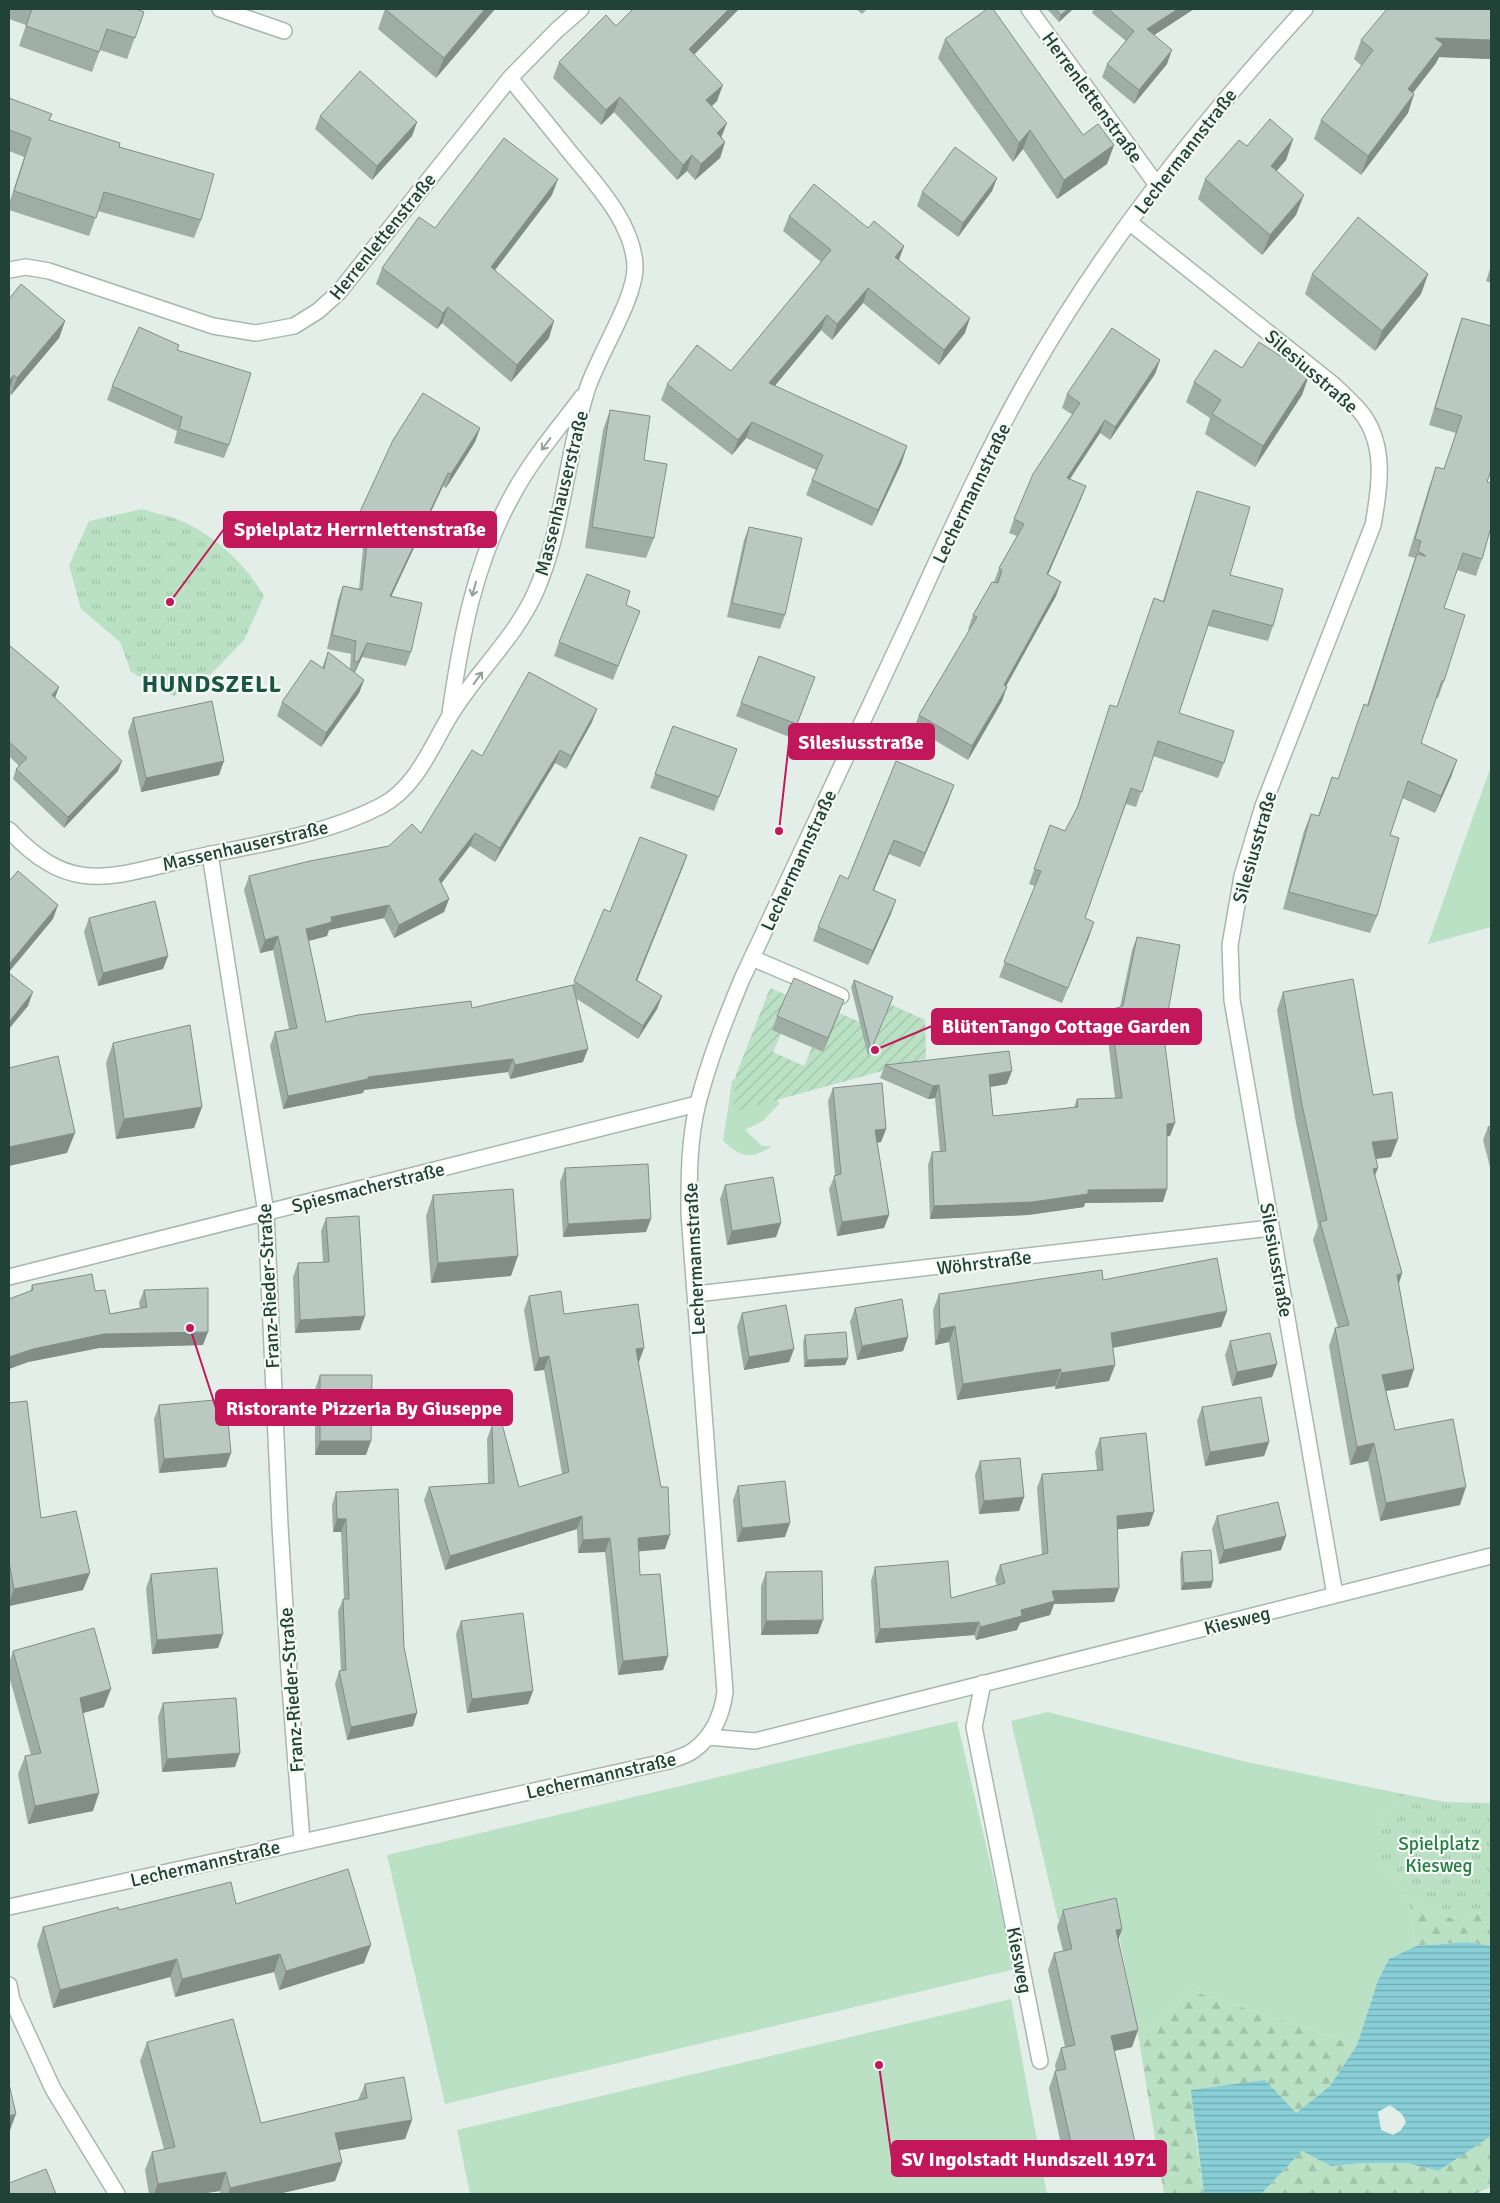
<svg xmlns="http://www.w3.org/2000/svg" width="1500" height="2203" font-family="Signika,sans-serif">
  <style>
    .grass { fill: #bbe1c4 }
    .forest { fill: url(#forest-firs) }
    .park { fill: url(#park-tufts) }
    .garden { fill: url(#garden-furrows) }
    .water { fill: url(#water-rules); fill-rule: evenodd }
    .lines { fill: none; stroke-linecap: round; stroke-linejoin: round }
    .service-casing { stroke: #a6b7b0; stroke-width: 18 }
    .minor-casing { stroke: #a6b7b0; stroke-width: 18 }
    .service { stroke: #fff; stroke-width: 15 }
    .minor { stroke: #fff; stroke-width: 15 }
    .wall { fill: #9fada7 }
    .shaded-wall { fill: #828d88 }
    .building { fill: #b9c9c2; stroke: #828d88 }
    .oneway { stroke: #90a09b }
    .labels { text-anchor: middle; stroke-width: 4.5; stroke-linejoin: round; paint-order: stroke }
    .street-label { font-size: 19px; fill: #214237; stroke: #f5faf7 }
    .park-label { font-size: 19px; fill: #287c45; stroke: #f5faf7 }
    .district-label { font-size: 24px; font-weight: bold; letter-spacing: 1px; fill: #1b5645; stroke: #f5faf7 }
    .leader { fill: none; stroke: #c2185b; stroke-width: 2 }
    .callout-dot { fill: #c2185b; stroke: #f5faf7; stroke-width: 2 }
    .callout { fill: #c2185b; stroke: #c2185b; stroke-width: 2 }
    .callout-label { font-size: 20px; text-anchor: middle; font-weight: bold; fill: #fff }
  </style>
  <defs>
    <pattern id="forest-firs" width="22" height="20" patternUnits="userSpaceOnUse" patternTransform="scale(1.25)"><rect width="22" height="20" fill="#bbe1c4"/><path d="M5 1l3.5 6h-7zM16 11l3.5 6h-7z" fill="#a0c2a9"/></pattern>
    <pattern id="park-tufts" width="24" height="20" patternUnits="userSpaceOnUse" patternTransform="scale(1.25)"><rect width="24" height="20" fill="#bbe1c4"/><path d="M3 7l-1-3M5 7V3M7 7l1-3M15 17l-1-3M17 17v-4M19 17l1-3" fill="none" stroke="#a0c2a9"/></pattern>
    <pattern id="garden-furrows" width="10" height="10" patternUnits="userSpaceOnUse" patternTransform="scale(1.25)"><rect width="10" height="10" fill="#bbe1c4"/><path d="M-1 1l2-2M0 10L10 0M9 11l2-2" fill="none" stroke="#a0c2a9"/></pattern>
    <pattern id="water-rules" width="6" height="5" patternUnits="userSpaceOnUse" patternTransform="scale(1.25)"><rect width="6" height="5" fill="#88cfd7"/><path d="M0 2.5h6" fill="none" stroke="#6faaaf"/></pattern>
  </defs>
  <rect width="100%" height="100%" fill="#e4eee9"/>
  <path class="grass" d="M1491,766V927L1428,944Z
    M745,1071L774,1090L779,1104L763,1121L745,1130L762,1146H772C750,1160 742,1158 723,1141L732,1081Z
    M1048,1712L1247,1762L1398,1793V1802L1378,1820L1380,1865L1409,1898L1416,1946L1389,1959L1378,1980L1357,2045L1192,1991L1139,2040L1113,1903L1058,1920L1011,1721Z
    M957,1721L1015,1969L445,2104L387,1855Z
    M1011,1999L1047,2194H470L457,2130Z"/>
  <path class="forest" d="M1409,1898L1453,1919L1491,1910V1946L1467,1942L1416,1946Z
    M1192,1991L1357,2045L1330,2086L1296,2113L1195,2131L1204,2194H1164L1139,2040Z
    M1491,2136V2187L1475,2194H1261L1302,2151L1331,2166L1362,2163H1407L1437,2171Z"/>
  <path class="park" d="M142,509C154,513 167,515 179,520C214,535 245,563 264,596L244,640L212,673L174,696L131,672L120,642L81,609L69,565L89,521Z
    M1398,1793L1445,1802L1491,1803V1910L1453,1919L1409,1898L1380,1865L1376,1840L1378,1820L1398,1802Z"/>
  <path class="garden" d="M770,988L787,995L781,1034L773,1052L804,1066L812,1047L823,1052L839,1013L879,1030L890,1004L925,1020L926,1059L733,1112L736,1075Z"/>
  <path class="water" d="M1467,1942L1491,1946V2136L1438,2171L1407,2163H1362L1331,2166L1302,2151L1261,2194H1204L1191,2090L1265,2080L1296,2113L1330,2086L1357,2045L1378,1980L1389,1959L1416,1946ZM1390,2105L1402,2114L1406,2122L1401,2130L1393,2135L1381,2130L1378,2112Z"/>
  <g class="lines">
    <g class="service-casing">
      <path id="service" d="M752,958L841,996
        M983,1683L974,1727L1040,2061"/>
    </g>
    <g class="minor-casing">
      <path id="minor" d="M220,9L284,31
        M1029,9L1157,185
        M1129,222L1334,385C1342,393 1351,401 1359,410C1387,442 1380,487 1373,525L1263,806L1242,876L1230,945L1232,1000L1335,1595
        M9,270L26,267L49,271L213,326L256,333L294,326L318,311L339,292L510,78L557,30L581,9
        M450,713C461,638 474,564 512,496C531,460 558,429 582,397
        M9,830C70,895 107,878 184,860C250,845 321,837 381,806C415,788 430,750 448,719C474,674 515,639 536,591C563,529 566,458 586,393C596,358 635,301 635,267C634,223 594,182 568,150C549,126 529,102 510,78
        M210,854L266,1213L280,1526L290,1687L302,1841
        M9,1277L697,1104
        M696,1294L1271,1228
        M708,1737L755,1741L1491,1556
        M9,1907L669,1761C677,1758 688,1755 694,1750C713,1736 722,1715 725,1692L689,1214C689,1177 689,1138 698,1103C709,1060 725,1020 742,979C798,860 854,739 910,620C947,539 983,457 1027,380C1103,245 1201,123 1305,9
        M9,1985L12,2000L53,2089L117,2194"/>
    </g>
    <use href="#service" class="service"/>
    <use href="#minor" class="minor"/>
  </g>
  <path class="wall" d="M9,9H136L144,12L127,59L100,50L92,72L19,46L26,25L9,19Z
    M385,9H495L436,78L378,29Z
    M739,9L694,54L717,101L712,106L722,138L725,142L720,158L695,180L687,171L677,180L614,112L601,125L553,78L559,62L616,26Z
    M856,9H867L862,14Z
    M1047,9H1073L1059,22Z
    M1094,9H1194L1154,35L1167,64L1134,104L1102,77L1107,64L1126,41L1092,13Z
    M1491,9V59L1439,57L1436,63L1413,93L1414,94L1408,113L1361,175L1314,139L1321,120L1362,66L1354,59L1361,40Z
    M945,39L1083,135L1114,145L1107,164L1057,199L1023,149L1013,162L938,58Z
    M9,98L50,120L119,147L201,220L194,238L98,211L89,236L9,210V204L24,157L9,151Z
    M320,116L417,122L412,136L372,180L315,129Z
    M1293,139L1286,160L1276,171L1296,215L1262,255L1198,199L1205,179L1247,146Z
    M997,178L992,191L958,237L917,206L922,192Z
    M552,195L495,270L549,338L511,382L442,323L437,329L376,284L382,268L435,228Z
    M789,216L868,228L904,246L899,260L965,333L939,365L863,303L832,340L821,330L774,386L902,462L872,526L806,495L816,470L746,438L732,455L661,400L667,384L731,371L821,262L783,231Z
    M1491,266V283L1486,281Z
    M1312,274H1428L1421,294L1375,351L1305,294Z
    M9,299L65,321L59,338L11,395L9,393Z
    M1462,318L1487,482L1482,559L1476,576L1457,570L1444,608V681L1438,698H1436L1421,743L1457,760L1451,777L1435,813L1402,798L1390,835L1377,916L1370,933L1283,909L1304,831L1311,814L1318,816L1332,777L1338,779L1367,705L1415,558L1408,556L1430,484L1436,467L1444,469L1456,433L1429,425L1456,335Z
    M178,350L229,445L224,458L174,443L177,431L107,400L112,386Z
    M1160,360L1155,374L1110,440L1100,433L1070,479L1086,486L1081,499L1048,575L1061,582L1056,596L1006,686L1002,701L968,760L914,728L919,715L970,630L968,629L973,615L996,583L994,582L999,568L1017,536L1009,533L1014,519L1073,415L1062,408L1067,394Z
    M1242,368L1309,375L1302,395L1255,467L1205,434L1210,418L1186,402L1194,382Z
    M610,410L644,460L654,538L646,558L585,548L603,430Z
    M480,428L475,442L446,488L443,486L391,596L411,652L406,666L362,657L355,673L364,680L359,693L321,747L277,716L282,702L322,668L328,652L350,669L351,654L327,649L338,600L343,586L359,589L363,548L348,541L353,527Z
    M1197,491L1230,575L1273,626L1268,641L1208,626L1179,713L1224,763L1218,778L1153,756L1136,807L1126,804L1085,918L1089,937L1062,1003L999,977L1035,886L1029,884L1050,825L1065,831L1076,810L1110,705L1117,707L1154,598L1163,601L1192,506Z
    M749,527L785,615L780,629L727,617L744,540Z
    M640,611L613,680L554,656L559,642Z
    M9,645L118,771L64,828L13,779L16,769L19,766L9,756Z
    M759,656L815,677L792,738L736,716Z
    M133,718L219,775L141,792L128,732Z
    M592,722L566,769L555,763L495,862L470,846L441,883L449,899L444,912L394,938L384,918L329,930L327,936L308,941L326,1022L472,1008L573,985L610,912L687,855L637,980L662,996L657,1009L638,1039L577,999L583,1062L510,1079L508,1072L364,1090L363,1093L283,1109L270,1046L275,1032L289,1029L273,950L260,953L244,890L249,876L389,846L421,833L482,756Z
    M673,726L737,749L714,811L650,788Z
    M896,761L949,799L920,867L889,854L874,890L891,914L868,965L813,941L818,927L848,879Z
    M89,918L168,956L163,969L98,986L84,932Z
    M1137,937L1163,1025L1170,1136H1167L1163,1202L1085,1203L1084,1207L1028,1215L930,1219L928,1165L932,1152H940L935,1098L928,1099L880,1078L885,1065L1007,1084L990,1087L993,1116L1074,1107L1077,1099L1115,1098L1106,1023L1110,1010L1120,1007L1132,950Z
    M854,980L890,1004L868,1056L851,987Z
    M1283,992L1373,1095L1391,1157L1376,1159L1375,1175L1402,1273L1399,1284L1414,1369L1408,1387L1386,1391L1395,1430L1460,1505L1380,1521L1368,1461L1350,1465L1329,1346L1335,1328H1338L1313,1240L1318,1226L1296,1123L1277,1010Z
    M839,1013L823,1052L772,1030L777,1016Z
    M113,1043L202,1107L194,1128L116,1139L106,1063Z
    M833,1088L886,1129L881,1142L877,1143L889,1215L884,1228L837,1236L829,1189L835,1175L828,1101Z
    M1491,1126V1171L1483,1140L1488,1127Z
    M565,1168L646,1232L563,1237L560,1182Z
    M725,1185L781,1223L776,1237L727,1245L720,1199Z
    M433,1195L511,1276L431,1283L426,1216Z
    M326,1218L360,1330L295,1333L293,1277L298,1263L323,1262L321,1231Z
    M1103,1280L1227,1311L1221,1327L1113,1348L1115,1365L1109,1381L1055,1389V1386L957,1400L949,1342L935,1345L933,1310L939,1294Z
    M32,1285L95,1291L110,1314L140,1308L139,1303L144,1290L203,1345L99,1348L28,1362L9,1369V1299L30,1292Z
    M529,1296L564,1314L644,1348L638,1362L665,1549L638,1551L640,1575L668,1656L663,1670L618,1675L605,1552L578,1553L577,1529L445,1570L424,1500L429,1487L488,1484L487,1439L492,1425L519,1487L562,1474L544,1370L534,1371L524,1310Z
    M855,1308L908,1337L903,1351L857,1360L850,1322Z
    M742,1313L794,1349L789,1362L744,1370L737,1327Z
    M805,1335L848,1358L845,1365L804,1367L803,1342Z
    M1230,1341L1277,1364L1272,1377L1232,1386L1225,1355Z
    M320,1375L366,1455H315V1389Z
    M9,1403L41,1518L83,1590L9,1606Z
    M159,1405L226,1467L159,1473L154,1419Z
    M1202,1407L1269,1442L1264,1456L1205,1466L1197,1421Z
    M1100,1438L1154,1512L1149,1526L1117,1529L1119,1588L1114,1602L1054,1604L1050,1615L1020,1623L1017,1630L976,1640L974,1635L875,1643L871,1581L875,1567L951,1598L997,1586L995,1579L1000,1565L1042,1555L1037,1488L1042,1474L1097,1470L1095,1452Z
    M980,1461L1024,1497L1019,1511L979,1514L975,1475Z
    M738,1486L785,1537L737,1542L733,1500Z
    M336,1492L404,1647L413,1726L347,1740L335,1684L339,1671H341L338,1611L343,1599H344L341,1532H333L332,1505Z
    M1217,1516L1286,1536L1281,1550L1219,1564L1212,1529Z
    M1182,1552L1211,1588L1181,1590L1180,1559Z
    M766,1572L818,1634L761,1635V1586Z
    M151,1574L223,1634L218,1648L152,1654L146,1588Z
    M461,1621L533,1691L528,1704L467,1713L456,1634Z
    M13,1651L104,1707L83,1713L93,1811L28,1824L18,1774L25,1756L31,1755L9,1676V1663Z
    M163,1703L235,1767L162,1772L158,1717Z
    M236,1904L364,1963L279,1990L274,1972L175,1997L170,1977L53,2008L37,1945L43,1927L119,1910Z
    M1063,1910L1122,1929L1118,1940L1138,2030L1132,2047L1114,2051L1128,2159L1067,2173L1049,2088L1055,2071H1056L1055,2065L1061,2048L1065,2047L1048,1970L1054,1953L1063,1951L1057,1927Z
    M147,2042L261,2123L358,2100L365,2084L412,2120L405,2139L339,2150L342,2162L335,2181L278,2194H220V2191L199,2194H149L145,2170L152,2152L164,2149L140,2061Z"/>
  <path class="shaded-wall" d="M485,9H495L436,78L444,58Z
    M729,9H739L684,65L689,49Z
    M1068,9H1073L1059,22L1061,15Z
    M1178,9H1194L1142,43L1147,29Z
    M1435,38L1491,40V59L1439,57L1436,63L1401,108L1408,89Z
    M1172,50L1167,64L1134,104L1139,90Z
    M723,85L717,101L701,116L706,100Z
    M1414,94L1408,113L1361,175L1368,156Z
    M620,97L614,112L601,125L606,110Z
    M417,122L412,136L372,180L377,166Z
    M727,123L721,138L717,133Z
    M1030,130L1023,149L1013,162L1019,143Z
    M1293,139L1286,160L1263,187L1271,166Z
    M725,142L720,158L695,180L701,164Z
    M1114,145L1107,164L1057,199L1064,180Z
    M692,155L687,171L677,180L683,165Z
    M997,178L992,191L958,237L963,223Z
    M558,179L552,195L485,283L491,267Z
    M1304,195L1296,215L1262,255L1270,235Z
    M904,246L898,262L895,257Z
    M1428,274L1421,294L1375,351L1382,331Z
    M868,288L863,303L832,340L837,324Z
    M448,307L442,323L437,329L443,313Z
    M827,315L821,330L764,399L769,383Z
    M970,318L965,333L939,365L944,350Z
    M65,321L59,338L11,395L17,378Z
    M554,321L549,338L511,382L517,365Z
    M1160,360L1155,374L1110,440L1115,427Z
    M14,375L9,390V381Z
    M1309,375L1302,395L1255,467L1263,446Z
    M1105,420L1100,433L1062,491L1067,478Z
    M752,422L746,438L732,455L738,440Z
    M480,428L475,442L446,488L451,474Z
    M907,446L902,462L872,526L878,510Z
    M448,473L443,486L385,610L390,596Z
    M1086,486L1081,499L1042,588L1047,574Z
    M1061,582L1056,596L999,699L1004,685Z
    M367,643L362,657L353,675L358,662Z
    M364,680L359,693L321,747L326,733Z
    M59,687L55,698L52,695Z
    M1007,687L1002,701L968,760L972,746Z
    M597,709L592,722L566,769L571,756Z
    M560,750L555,763L495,862L500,848Z
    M1457,760L1451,777L1435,813L1441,796Z
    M122,761L118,771L64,828L68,817Z
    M224,761L219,775L141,792L146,778Z
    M954,785L949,799L920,867L925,853Z
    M475,833L470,846L434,893L439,879Z
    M894,840L889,854L868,904L873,890Z
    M687,855L683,867L632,993L636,980Z
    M449,899L444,912L394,938L399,925Z
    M896,900L891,914L868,965L873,951Z
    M58,905L53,919L9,972V964Z
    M389,905L384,918L329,930L327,936L301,943L306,929L331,917Z
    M1094,922L1089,937L1062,1003L1068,988Z
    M278,936L273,950L260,953L265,940Z
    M168,956L163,969L98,986L103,973Z
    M33,992L28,1006L9,1029V1022Z
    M662,996L657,1009L638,1039L643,1026Z
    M844,1000L839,1013L823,1052L828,1038Z
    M1168,1012L1163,1025L1161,1014Z
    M588,1049L583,1062L510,1079L515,1065Z
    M513,1059L508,1072L364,1090L363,1093L283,1109L288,1096L368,1077Z
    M1012,1071L1007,1084L984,1088L989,1075Z
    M939,1085L935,1098L928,1099L933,1086Z
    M202,1107L194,1128L116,1139L124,1119Z
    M1175,1123L1170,1136L1163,1137L1167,1124Z
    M886,1129L881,1142L870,1143L875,1130Z
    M75,1133L67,1153L9,1166V1147Z
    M1398,1139L1391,1157L1365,1160L1372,1142Z
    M1378,1168L1371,1186L1373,1169Z
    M1167,1189L1163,1202L1085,1203L1084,1207L1028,1215L930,1219L934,1206L1088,1190Z
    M889,1215L884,1228L837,1236L842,1222Z
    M651,1219L646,1232L563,1237L568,1224Z
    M781,1223L776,1237L727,1245L732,1231Z
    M518,1256L511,1276L431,1283L438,1263Z
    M1402,1273L1396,1292L1397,1275Z
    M1227,1311L1221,1327L1105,1349L1111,1333Z
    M365,1316L360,1330L295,1333L300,1320Z
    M955,1326L949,1342L935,1345L940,1329Z
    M208,1332L203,1345L99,1348L28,1362L9,1369V1357L33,1349L104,1334Z
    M908,1337L903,1351L857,1360L862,1346Z
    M644,1348L639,1362L631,1363L636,1349Z
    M794,1349L789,1362L744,1370L749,1357Z
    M549,1356L544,1370L534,1371L539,1358Z
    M848,1358L845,1365L804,1367L807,1360Z
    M1277,1364L1272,1377L1232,1386L1237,1372Z
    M1115,1365L1109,1381L1055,1389L1061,1373Z
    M1061,1369L1055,1386L957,1400L963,1384Z
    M1414,1369L1408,1387L1375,1393L1382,1375Z
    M320,1441H371L366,1455H315Z
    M1269,1442L1264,1456L1205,1466L1210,1452Z
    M1374,1443L1368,1461L1350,1465L1357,1447Z
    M231,1453L226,1467L159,1473L164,1459Z
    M1466,1487L1460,1505L1380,1521L1386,1503Z
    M1024,1497L1019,1511L979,1514L984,1501Z
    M1154,1512L1149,1526L1112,1530L1117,1516Z
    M582,1516L577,1529L445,1570L450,1556Z
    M337,1519H346L341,1532H333Z
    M790,1523L785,1537L737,1542L742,1528Z
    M670,1535L665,1549L633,1552L638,1538Z
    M1286,1536L1281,1550L1219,1564L1224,1550Z
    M610,1538L605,1552L578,1553L583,1540Z
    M90,1573L83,1590L9,1606V1603L14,1589Z
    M1213,1581L1211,1588L1181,1590L1184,1583Z
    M1119,1588L1114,1602L1054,1604L1050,1615L1020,1623L1017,1630L976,1640L980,1627L1021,1610L1052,1591Z
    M823,1620L818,1634L761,1635L766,1621Z
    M979,1622L974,1635L875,1643L880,1629Z
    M223,1634L218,1648L152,1654L157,1640Z
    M668,1656L663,1670L618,1675L623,1661Z
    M111,1689L104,1707L73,1716L80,1698Z
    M533,1691L528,1704L467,1713L472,1699Z
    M417,1713L413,1726L347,1740L351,1727Z
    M240,1753L235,1767L162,1772L167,1759Z
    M99,1793L93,1811L28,1824L35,1806Z
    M1122,1929L1116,1946V1930Z
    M371,1945L364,1963L279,1990L286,1971Z
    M280,1954L274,1972L175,1997L182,1979Z
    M177,1959L170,1977L53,2008L60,1990Z
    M1138,2030L1132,2047L1105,2053L1111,2036Z
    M16,2114L9,2133V2116Z
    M412,2120L405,2139L328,2152L335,2133Z
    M1135,2142L1128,2159L1067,2173L1074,2156Z
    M342,2162L335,2181L278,2194H228L230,2188Z
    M226,2172L220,2191L199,2194H154L158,2184Z"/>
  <path class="building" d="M32,9H136L144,12L135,38L107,29L99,52L26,26Z
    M385,9H485L444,58Z
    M633,9H729L689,49L723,85L706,100L727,123L717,133L725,142L701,164L692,155L683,165L620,97L606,110L559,62L606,15L616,26Z
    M987,9H993L1083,135L1098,124L1114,145L1064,180L1030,130L1019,143L945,39Z
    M1056,9H1068L1061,15Z
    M1108,9H1178L1147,29L1172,50L1139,90L1107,64L1134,31Z
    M1387,9H1491V40L1435,38L1443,44L1408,89L1414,94L1368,156L1321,120L1373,50L1361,40Z
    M360,71L417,122L377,166L320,116Z
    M9,98L52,114L49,120L120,143L119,147L214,174L201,220L104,192L96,218L14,191L31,138L9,130Z
    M1270,119L1293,139L1271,166L1304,195L1270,235L1205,179L1239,140L1247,146Z
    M504,138L558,179L491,267L554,321L517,365L448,307L443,313L382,268L419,217L435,228Z
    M955,147L997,178L963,223L922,192Z
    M814,184L868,228L874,221L904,246L895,257L970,318L944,350L868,288L837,324L827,315L769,383L907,446L878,510L812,480L823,455L752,422L738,440L667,384L697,345L731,371L831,250L789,216Z
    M1358,217L1428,274L1382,331L1312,274Z
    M21,284L65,321L17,378L14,375L9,381V299Z
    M1462,318L1491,326V470L1487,482L1491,483V527L1482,559L1463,553L1444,608L1465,615L1444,681H1442L1421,743L1457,760L1441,796L1408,781L1390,835L1399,838L1377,916L1289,892L1311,814L1319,816L1332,777L1338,779L1364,704L1368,706L1417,554L1426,556L1418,551L1421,541L1415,539L1436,467L1444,469L1462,416L1435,408Z
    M139,327L179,345L177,350L251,373L229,445L179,429L182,417L112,386Z
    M1112,328L1160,360L1115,427L1105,420L1067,478L1086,486L1047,574L1061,582L1004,685L1007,687L972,746L919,715L977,617L973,615L992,582L998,583L1002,570L999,568L1024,524L1014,519L1033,474L1080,403L1067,394Z
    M1259,342L1309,375L1263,446L1212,414L1221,400L1194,382L1215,350L1242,368Z
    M423,393L480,428L451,474L448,473L390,596L422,603L411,652L367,643L358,662L354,661L356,641L332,635L343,586L362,590L368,534L353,527L393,440Z
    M610,410L650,416L644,460L667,464L654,538L592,527Z
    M1197,491L1250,507L1230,575L1283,589L1273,626L1213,610L1179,713L1234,731L1224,763L1158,741L1142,792L1131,788L1085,918L1094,922L1068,988L1004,962L1041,871L1034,869L1050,825L1065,831L1078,806L1110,705L1117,707L1154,598L1164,602Z
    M749,527L802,538L785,615L732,603Z
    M587,574L630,591L626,605L640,611L618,666L559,642Z
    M9,645L59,687L52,695L122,761L68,817L16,769L27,758L9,742Z
    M328,652L364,680L326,733L282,702L311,660L324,669Z
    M759,656L815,677L797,724L741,703Z
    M529,672L597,709L571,756L560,750L500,848L475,833L439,879L449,899L399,925L389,905L331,917L332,922L306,929L326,1022L358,1015L471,1001L472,1008L573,985L588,1049L515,1065L513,1059L368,1077V1079L288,1096L275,1032L297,1028L278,936L265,940L249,876L310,861L389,846L412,824L421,833L472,750L482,756Z
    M212,701L224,761L146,778L133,718Z
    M673,726L737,749L719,797L655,774Z
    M896,761L954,785L925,853L894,840L873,890L896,900L873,951L818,927L840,875L848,879Z
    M640,837L687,855L636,980L662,996L643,1026L574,981L604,909L610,912Z
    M18,871L58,905L9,964V881Z
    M155,901L168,956L103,973L89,918Z
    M1137,937L1180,945L1168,1012L1161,1014L1175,1123L1167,1124V1189L1088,1190V1194L1032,1202L934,1206L932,1152L946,1151L939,1085L933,1086L885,1065L1009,1051L1012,1071L989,1075L993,1116L1078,1107L1077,1099L1122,1098L1110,1010L1123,1006Z
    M9,973L33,992L9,1022Z
    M794,978L844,1000L828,1038L777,1016Z
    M1353,979L1373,1095L1392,1092L1398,1139L1372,1142L1378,1168L1373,1169L1402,1273L1397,1275L1414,1369L1382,1375L1395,1430L1453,1419L1466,1487L1386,1503L1374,1443L1357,1447L1335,1328L1349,1325L1320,1222L1327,1220L1302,1105L1283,992Z
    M854,980L893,997L871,1050Z
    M190,1025L202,1107L124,1119L113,1043Z
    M58,1056L75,1133L9,1147V1068Z
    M882,1083L886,1129L875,1130L889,1215L842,1222L834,1176L841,1174L833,1088Z
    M1491,1126V1139L1488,1127Z
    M648,1164L651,1219L568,1224L565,1168Z
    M773,1177L781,1223L732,1231L725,1185Z
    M513,1189L518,1256L438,1263L433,1195Z
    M359,1216L365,1316L300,1320L298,1263L329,1262L326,1218Z
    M1217,1258L1227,1311L1111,1333L1115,1365L1061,1373V1369L963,1384L955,1326L940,1329L939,1294L1102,1270L1103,1280Z
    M92,1274L95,1291L105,1290L110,1314L147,1307L144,1290L208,1288V1332L104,1334L33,1349L9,1357V1299L33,1290L32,1285Z
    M561,1291L564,1314L638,1304L644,1348L636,1349L661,1487H668L670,1535L638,1538L640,1575L660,1574L668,1656L623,1661L610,1538L583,1540L582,1516L450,1556L429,1487L494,1483L492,1425L502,1424L519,1487L569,1472L549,1356L539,1358L529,1296Z
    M902,1299L908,1337L862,1346L855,1308Z
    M786,1305L794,1349L749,1357L742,1313Z
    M846,1332L848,1358L807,1360L805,1335Z
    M1270,1333L1277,1364L1237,1372L1230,1341Z
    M320,1375H372L371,1441H320Z
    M1261,1397L1269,1442L1210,1452L1202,1407Z
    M226,1399L231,1453L164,1459L159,1405Z
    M27,1401L41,1518L76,1511L90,1573L14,1589L9,1562V1403Z
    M1146,1433L1154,1512L1117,1516L1119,1588L1052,1591L1055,1601L1021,1610L1022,1616L980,1627L979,1622L880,1629L875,1567L948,1561L951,1598L1005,1583L1000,1565L1048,1553L1042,1474L1103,1470L1100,1438Z
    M1020,1458L1024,1497L984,1501L980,1461Z
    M785,1481L790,1523L742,1528L738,1486Z
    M398,1489L404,1647L417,1713L351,1727L339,1671L346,1670L343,1599H349L346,1519H337L336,1492Z
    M1278,1502L1286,1536L1224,1550L1217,1516Z
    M1211,1550L1213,1581L1184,1583L1182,1552Z
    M217,1568L223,1634L157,1640L151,1574Z
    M822,1571L823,1620L766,1621V1572Z
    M523,1613L533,1691L472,1699L461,1621Z
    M94,1628L111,1689L80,1698L99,1793L35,1806L25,1756L41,1753L13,1651Z
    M236,1698L240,1753L167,1759L163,1703Z
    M348,1869L371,1945L286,1971L280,1954L182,1979L177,1959L60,1990L43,1927L118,1907L119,1910L231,1882L236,1904Z
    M1116,1898L1122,1929L1116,1930L1138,2030L1111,2036L1135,2142L1074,2156L1055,2071L1066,2069L1061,2048L1075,2045L1054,1953L1072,1949L1063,1910Z
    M233,2019L261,2123L367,2098L365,2084L404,2077L412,2120L335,2133L342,2162L230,2188L226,2172L158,2184L152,2152L175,2147L147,2042Z
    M9,2084L16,2114L9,2116Z
    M46,2169L56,2194H9V2183Z"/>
  <defs><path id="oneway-shaft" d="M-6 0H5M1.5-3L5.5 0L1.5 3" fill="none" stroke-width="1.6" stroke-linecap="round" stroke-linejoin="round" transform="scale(1.25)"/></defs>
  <g class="oneway">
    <use href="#oneway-shaft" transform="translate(546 444) rotate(127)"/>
    <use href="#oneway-shaft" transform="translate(474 589) rotate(106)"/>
    <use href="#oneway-shaft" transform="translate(478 678) rotate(-54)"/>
  </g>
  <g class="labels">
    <g class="street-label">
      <text transform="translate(1093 97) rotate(54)" y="7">Herrenlettenstraße</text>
      <text transform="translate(1185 151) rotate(-52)" y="7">Lechermannstraße</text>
      <text transform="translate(382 236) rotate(-51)" y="7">Herrenlettenstraße</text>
      <text transform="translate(1312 371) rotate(41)" y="7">Silesiusstraße</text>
      <text transform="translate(561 493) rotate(-76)" y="7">Massenhauserstraße</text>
      <text transform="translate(971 493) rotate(-64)" y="7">Lechermannstraße</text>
      <text transform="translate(245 845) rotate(-13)" y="7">Massenhauserstraße</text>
      <text transform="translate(1254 847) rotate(-74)" y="7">Silesiusstraße</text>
      <text transform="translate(798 860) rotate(-65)" y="7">Lechermannstraße</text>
      <text transform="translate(368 1187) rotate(-14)" y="7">Spiesmacherstraße</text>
      <text transform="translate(694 1259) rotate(-93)" y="7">Lechermannstraße</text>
      <text transform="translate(1277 1260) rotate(80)" y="7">Silesiusstraße</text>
      <text transform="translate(984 1262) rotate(-7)" y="7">Wöhrstraße</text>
      <text transform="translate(268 1286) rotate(-93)" y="7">Franz-Rieder-Straße</text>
      <text transform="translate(1237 1620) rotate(-14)" y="7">Kiesweg</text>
      <text transform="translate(291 1690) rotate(-94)" y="7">Franz-Rieder-Straße</text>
      <text transform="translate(601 1775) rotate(-13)" y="7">Lechermannstraße</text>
      <text transform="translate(205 1863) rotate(-13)" y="7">Lechermannstraße</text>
      <text transform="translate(1020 1960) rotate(79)" y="7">Kiesweg</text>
    </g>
    <g class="park-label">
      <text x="1439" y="1850">Spielplatz<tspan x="1439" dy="22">Kiesweg</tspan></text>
    </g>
    <g class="district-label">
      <text x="212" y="692">HUNDSZELL</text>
    </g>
  </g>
  <path class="leader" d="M170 602L224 529M779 831L789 742M875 1050L932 1026M190 1328L216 1408M879 2065L892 2159"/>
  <g class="callout-dot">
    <circle cx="170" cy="602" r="5"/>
    <circle cx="779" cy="831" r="5"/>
    <circle cx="875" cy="1050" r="5"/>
    <circle cx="190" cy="1328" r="5"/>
    <circle cx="879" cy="2065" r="5"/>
  </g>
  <g class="callout">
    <rect x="224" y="512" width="272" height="35" rx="5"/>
    <rect x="789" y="724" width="145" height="35" rx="5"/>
    <rect x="932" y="1009" width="269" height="35" rx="5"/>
    <rect x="216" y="1390" width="296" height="35" rx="5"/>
    <rect x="892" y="2141" width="274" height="35" rx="5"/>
  </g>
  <g class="callout-label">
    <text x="360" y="536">Spielplatz Herrnlettenstraße</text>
    <text x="861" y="749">Silesiusstraße</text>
    <text x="1066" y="1033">BlütenTango Cottage Garden</text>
    <text x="364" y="1415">Ristorante Pizzeria By Giuseppe</text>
    <text x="1029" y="2166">SV Ingolstadt Hundszell 1971</text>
  </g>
  <rect width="1500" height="2203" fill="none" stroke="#214237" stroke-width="20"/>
</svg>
